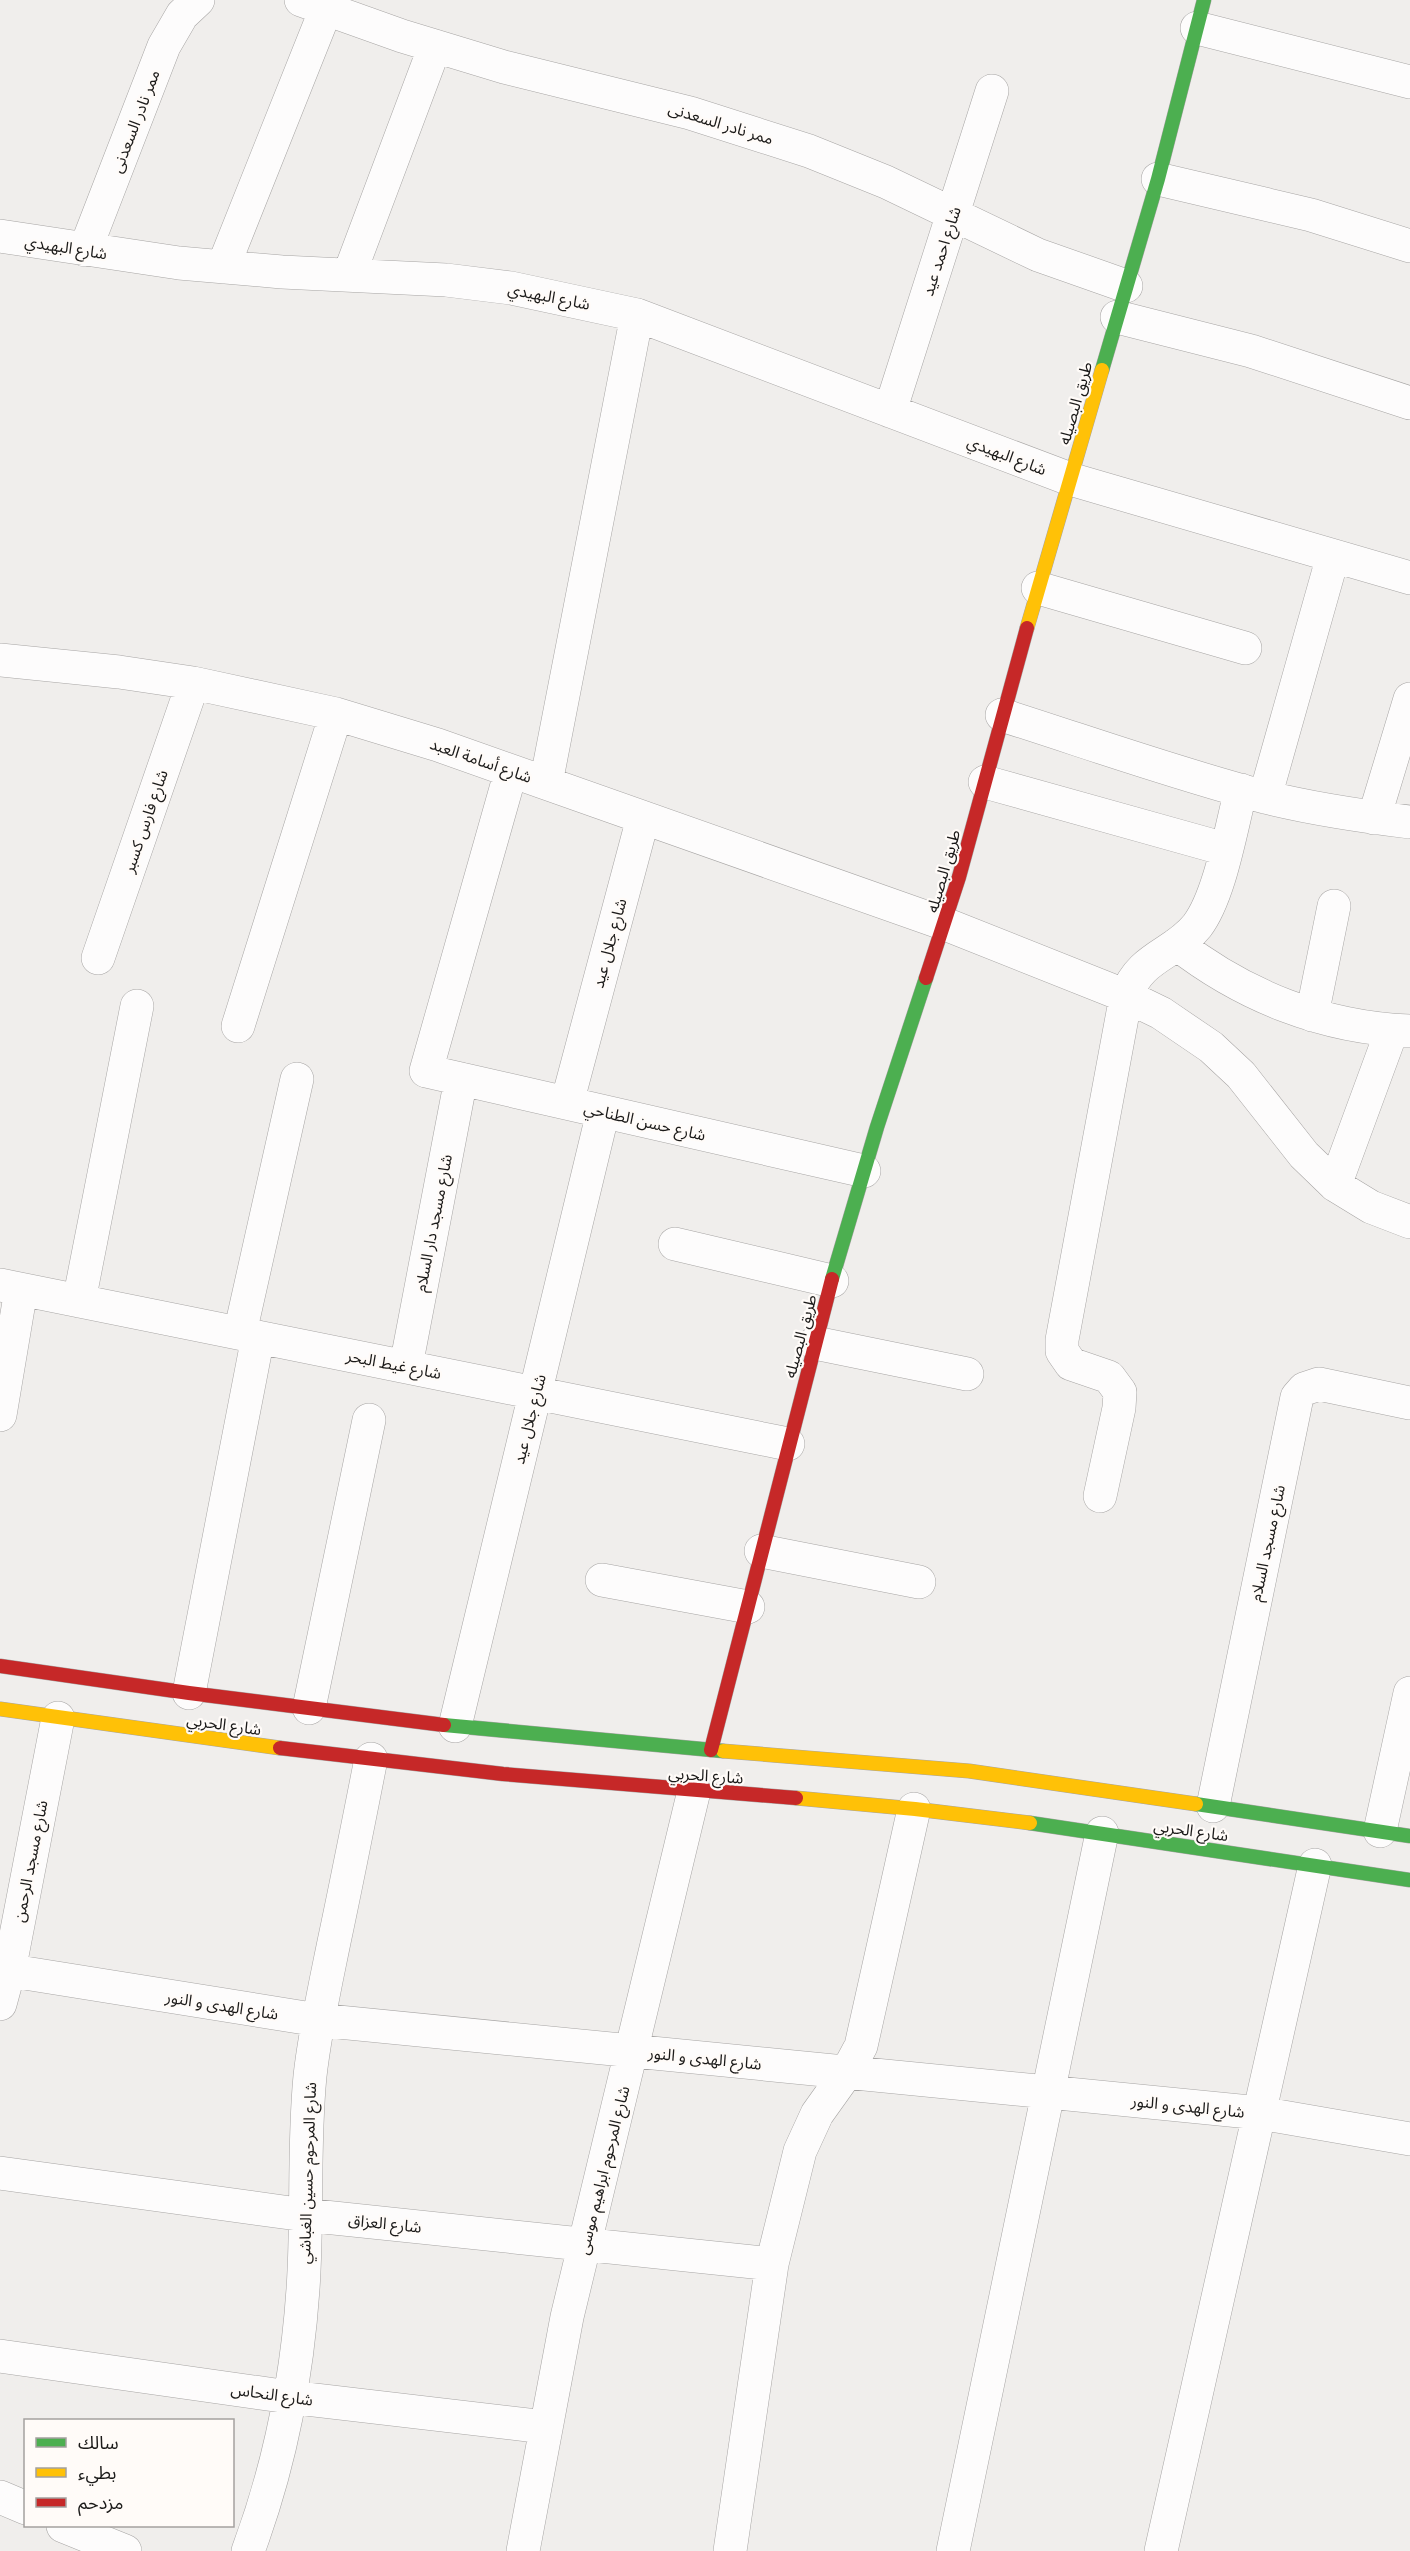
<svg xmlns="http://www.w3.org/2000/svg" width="1410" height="2551" font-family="Roboto,'Noto Sans Arabic',sans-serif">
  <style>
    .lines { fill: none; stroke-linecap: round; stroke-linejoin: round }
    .street-casing { stroke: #a7a5a4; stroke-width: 34 }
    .fast-casing { stroke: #a7a5a4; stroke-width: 15 }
    .slow-casing { stroke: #a7a5a4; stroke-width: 15 }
    .jam-casing { stroke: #a7a5a4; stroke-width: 15 }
    .street { stroke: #fdfcfc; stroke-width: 33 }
    .fast { stroke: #4caf50; stroke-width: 14 }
    .slow { stroke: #ffc107; stroke-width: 14 }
    .jam { stroke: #c62828; stroke-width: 14 }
    .labels { text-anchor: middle; stroke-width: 4.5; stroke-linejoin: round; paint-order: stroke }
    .street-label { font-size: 16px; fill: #1b1a19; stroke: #fffbf8 }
  </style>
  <rect width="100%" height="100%" fill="#f0eeec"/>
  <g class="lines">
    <g class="street-casing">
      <path id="street" d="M301,0L402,36L504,67L690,113L809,151L886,182L1038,255L1126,286
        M1197,28L1410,82
        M1158,179L1311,215L1410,246
        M0,236L179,263L282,272L446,280L511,288L637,315L1070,479L1410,578
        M85,250L164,46L182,15L198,0
        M223,267L326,9
        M349,275L435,46
        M1117,317L1251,351L1410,403
        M890,411L992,91
        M1038,588L1245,648
        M0,660L119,672L193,683L336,714L438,745L945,924L1126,996L1161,1013L1211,1047L1241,1075L1304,1155L1335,1185L1371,1207L1410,1222
        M1002,715C1090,743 1177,774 1265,797C1313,809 1361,816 1410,822
        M511,771L426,1071L864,1171
        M985,782L1225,849
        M546,783L637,315
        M1265,797L1333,556
        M1374,818L1410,699
        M1177,944C1244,996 1324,1028 1410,1031
        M98,958L193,683
        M1312,1015L1334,906
        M238,1026L336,714
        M567,1103L643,818
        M1335,1185L1392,1030
        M675,1244L832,1281
        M0,1285L788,1444
        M79,1301L137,1006
        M240,1333L297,1079
        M815,1343L967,1374
        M406,1366L461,1079
        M0,1415L21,1290
        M1100,1496L1119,1408L1120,1392L1109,1377L1071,1364L1062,1351V1340L1126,996C1140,956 1174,955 1197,926C1220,896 1231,828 1241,790
        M761,1551L919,1582
        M602,1580L748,1607
        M189,1693L258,1337
        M309,1708L369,1420
        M455,1726L603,1112
        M1213,1806L1297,1397L1304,1389L1319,1384L1410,1403
        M1380,1831L1410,1693
        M0,1969L318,2020L1260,2113L1410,2139
        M0,2004L9,1971L58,1718
        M0,2173L305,2215L772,2264
        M0,2356L289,2397L545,2427
        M0,2497L26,2508
        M63,2526L125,2551
        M248,2551C279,2468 297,2378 303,2289C308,2218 303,2147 310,2076C315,2031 325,1986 334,1942C347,1881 359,1820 371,1759
        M523,2551L567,2317L694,1791
        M730,2551L772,2264L800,2151L817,2114L847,2072L861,2046L914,1809
        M953,2551L1102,1833
        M1161,2551L1315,1865"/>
    </g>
    <g class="fast-casing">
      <path id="fast" d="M1102,370L1158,179L1204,0
        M832,1279L877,1127L926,978
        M444,1725L723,1751
        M1196,1804L1410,1836
        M1030,1823L1410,1880"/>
    </g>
    <g class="slow-casing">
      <path id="slow" d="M1027,628L1102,370
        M0,1709L280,1748
        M723,1751L969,1771L1196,1804
        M796,1798L915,1809L1030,1823"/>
    </g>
    <g class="jam-casing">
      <path id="jam" d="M926,978L959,877L1027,628
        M0,1666L189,1693L444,1725
        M280,1748L503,1774L796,1798
        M711,1750L832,1279"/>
    </g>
    <use href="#street" class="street"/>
    <use href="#fast" class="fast"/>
    <use href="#slow" class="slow"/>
    <use href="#jam" class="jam"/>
  </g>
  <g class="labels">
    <g class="street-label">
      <text transform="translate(135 121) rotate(-69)" y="6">ممر نادر السعدنى</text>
      <text transform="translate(721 123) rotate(17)" y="6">ممر نادر السعدنى</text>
      <text transform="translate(66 247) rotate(9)" y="6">شارع البهيدي</text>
      <text transform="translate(941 251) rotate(-72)" y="6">شارع احمد عيد</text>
      <text transform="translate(549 296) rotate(11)" y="6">شارع البهيدي</text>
      <text transform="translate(1075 403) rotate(-74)" y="6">طريق البصيله</text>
      <text transform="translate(1007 455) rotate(21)" y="6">شارع البهيدي</text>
      <text transform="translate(481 760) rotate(19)" y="6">شارع أسامة العبد</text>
      <text transform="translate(145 821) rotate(-71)" y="6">شارع فارس كسبر</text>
      <text transform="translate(943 871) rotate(-74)" y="6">طريق البصيله</text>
      <text transform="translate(609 943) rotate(-75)" y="6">شارع جلال عيد</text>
      <text transform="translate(645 1121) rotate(13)" y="6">شارع حسن الطناحي</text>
      <text transform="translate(433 1223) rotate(-79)" y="6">شارع مسجد دار السلام</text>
      <text transform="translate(800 1336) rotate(-75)" y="6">طريق البصيله</text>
      <text transform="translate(394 1364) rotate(11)" y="6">شارع غيط البحر</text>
      <text transform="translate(529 1419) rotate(-76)" y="6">شارع جلال عيد</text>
      <text transform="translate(1267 1543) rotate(-78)" y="6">شارع مسجد السلام</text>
      <text transform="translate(224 1724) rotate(8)" y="6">شارع الحربي</text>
      <text transform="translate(706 1775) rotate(4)" y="6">شارع الحربي</text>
      <text transform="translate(1191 1830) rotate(8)" y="6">شارع الحربي</text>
      <text transform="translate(30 1861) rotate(-79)" y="6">شارع مسجد الرحمن</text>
      <text transform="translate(222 2005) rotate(9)" y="6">شارع الهدى و النور</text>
      <text transform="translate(705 2058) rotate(6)" y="6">شارع الهدى و النور</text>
      <text transform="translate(1188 2106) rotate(6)" y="6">شارع الهدى و النور</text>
      <text transform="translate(603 2170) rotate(-76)" y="6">شارع المرحوم ابراهيم موسى</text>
      <text transform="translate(307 2173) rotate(-88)" y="6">شارع المرحوم حسين الغباشي</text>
      <text transform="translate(385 2223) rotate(6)" y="6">شارع العزاق</text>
      <text transform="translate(272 2394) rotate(8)" y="6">شارع النحاس</text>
    </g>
  </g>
  <rect x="24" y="2419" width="210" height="108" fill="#fffbf8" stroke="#a4a19f" stroke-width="1.5"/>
  <rect x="36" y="2438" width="30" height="9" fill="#4caf50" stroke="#a4a19f" stroke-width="1.5"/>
  <text x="78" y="2449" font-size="18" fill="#1b1a19">سالك</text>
  <rect x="36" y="2468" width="30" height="9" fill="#ffc107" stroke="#a4a19f" stroke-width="1.5"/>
  <text x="78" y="2479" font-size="18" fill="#1b1a19">بطيء</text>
  <rect x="36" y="2498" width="30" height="9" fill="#c62828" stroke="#a4a19f" stroke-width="1.5"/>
  <text x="78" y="2509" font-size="18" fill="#1b1a19">مزدحم</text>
</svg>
